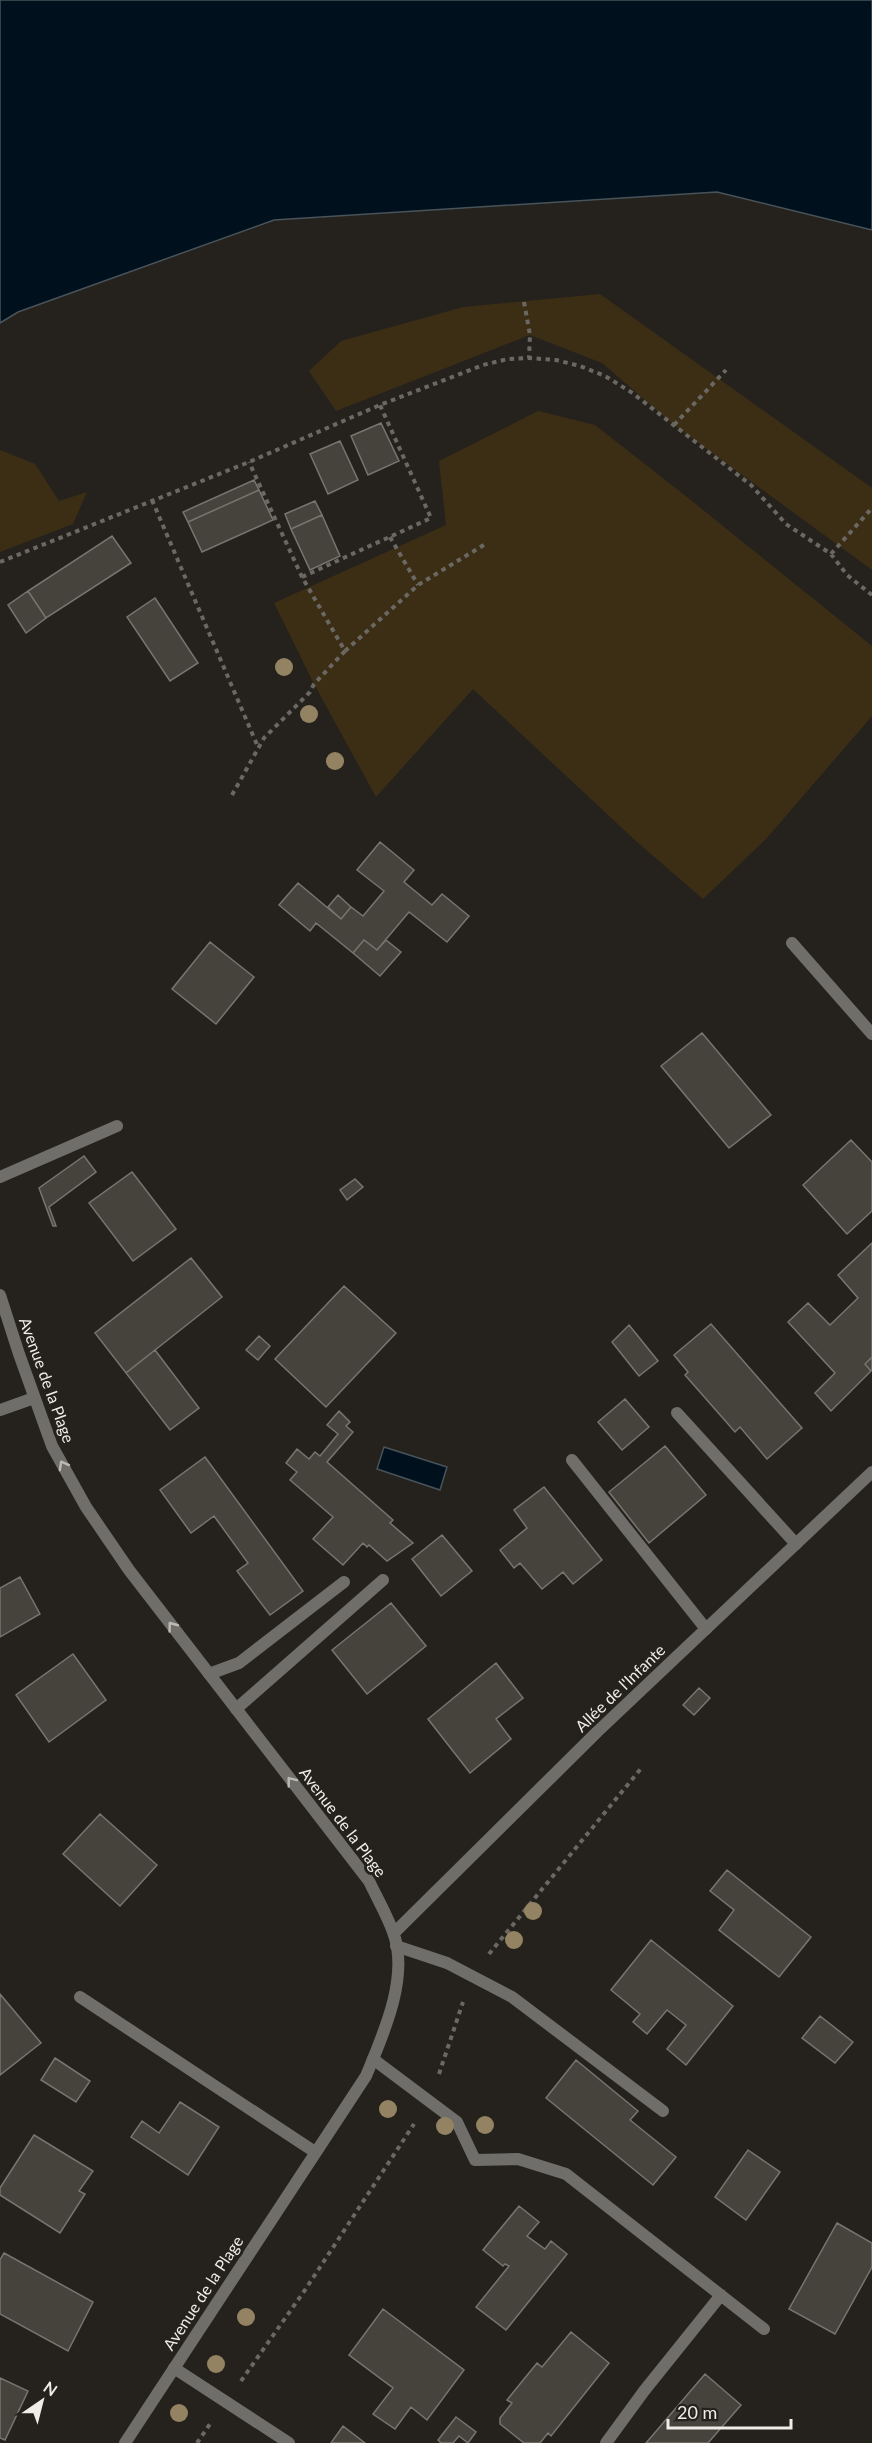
<svg xmlns="http://www.w3.org/2000/svg" width="872" height="2443" font-family="Lato,sans-serif">
  <style>
    .green { fill: #3b2e15 }
    .water { fill: #00111d; stroke: #48535a; stroke-width: 1.5 }
    .building { fill: #46433d; stroke: #78746e; stroke-width: 1.5 }
    .lines { fill: none; stroke-linecap: round; stroke-linejoin: round }
    .path { stroke: #6b6864; stroke-width: 4; stroke-dasharray: 4.5 4.5; stroke-linecap: butt }
    .lane { stroke: #6f6e6b; stroke-width: 12 }
    .street { stroke: #6f6e6b; stroke-width: 12 }
    .tree { fill: #938362 }
    .oneway { stroke: #bcbab7 }
    .labels { text-anchor: middle; stroke-width: 6; stroke-linejoin: round; paint-order: stroke }
    .street-label { font-size: 16px; fill: #efede9; stroke: #25221d }
  </style>
  <rect width="100%" height="100%" fill="#25221d"/>
  <path class="green" d="M600,294L872,488V570L674,425L602,363L530,335L336,411L309,371L341,341L463,307Z
    M538,411L595,425L687,497L872,646V716L766,839L703,899L637,842L473,689L376,797L314,684L274,603L446,525L439,461Z
    M0,450L35,464L59,501L87,492L73,524L0,552Z"/>
  <path class="water" d="M0,0H872V230L717,192L274,220L18,312L0,323Z
    M384,1447L447,1467L440,1490L377,1469Z"/>
  <path class="building" d="M381,423L399,461L368,475L351,436Z
    M340,441L358,480L328,494L310,454Z
    M254,480L259,490L188,522L183,512Z
    M259,490L273,520L202,552L188,522Z
    M315,501L322,515L291,529L285,514Z
    M322,515L340,556L310,570L291,529Z
    M112,536L131,563L46,618L28,591Z
    M28,591L46,618L26,633L8,605Z
    M155,598L198,663L170,681L127,617Z
    M380,842L414,870L404,882L432,905L442,894L469,916L447,942L409,912L377,950L364,940L353,953L316,923L310,931L279,905L298,883L341,919L351,907L363,916L384,891L357,870Z
    M338,895L351,907L341,919L328,907Z
    M364,940L377,950L386,940L401,952L380,976L353,953Z
    M210,942L254,977L216,1024L172,989Z
    M702,1033L771,1115L729,1148L661,1066Z
    M851,1140L872,1162V1211L847,1234L803,1185Z
    M84,1156L96,1172L49,1207L56,1226H53L39,1188Z
    M132,1172L176,1229L133,1261L89,1203Z
    M355,1179L363,1187L347,1200L340,1190Z
    M872,1243V1357L865,1364L871,1371L831,1411L815,1393L835,1373L788,1322L808,1303L830,1325L858,1298L838,1275Z
    M191,1258L222,1297L126,1373L95,1333Z
    M344,1286L396,1333L326,1407L275,1359Z
    M711,1324L802,1428L767,1459L740,1427L735,1432L685,1375L688,1372L674,1355Z
    M629,1325L658,1361L639,1376L612,1342Z
    M259,1336L270,1346L258,1360L246,1350Z
    M155,1350L199,1408L170,1430L126,1373Z
    M872,1357V1370L871,1371L865,1364Z
    M625,1399L649,1427L622,1450L598,1422Z
    M339,1411L350,1422L346,1426L353,1432L327,1462L393,1520L390,1523L413,1543L387,1561L369,1545L367,1547L363,1543L343,1565L313,1539L333,1517L290,1480L297,1472L286,1463L297,1449L309,1459L315,1452L320,1456L338,1434L327,1425Z
    M665,1446L706,1495L649,1543L609,1492Z
    M205,1457L303,1591L270,1615L237,1571L248,1563L214,1516L191,1533L160,1490Z
    M544,1487L602,1560L573,1584L563,1572L542,1589L520,1563L514,1568L500,1550L527,1528L514,1510Z
    M442,1535L472,1571L441,1596L412,1559Z
    M20,1577L40,1614L0,1637V1588Z
    M391,1603L426,1646L367,1694L332,1650Z
    M73,1654L106,1700L49,1742L16,1695Z
    M496,1663L523,1698L496,1719L511,1739L470,1773L428,1719Z
    M699,1688L710,1698L694,1715L683,1705Z
    M100,1814L157,1865L120,1906L63,1854Z
    M727,1870L811,1937L779,1977L719,1930L734,1910L710,1891Z
    M651,1940L733,2006L686,2065L667,2049L686,2025L667,2010L647,2034L633,2022L640,2014L611,1990Z
    M0,1994L41,2043L0,2075Z
    M820,2016L853,2042L835,2063L802,2038Z
    M55,2058L90,2081L76,2102L41,2080Z
    M576,2060L638,2111L630,2120L676,2157L653,2185L546,2098Z
    M180,2102L219,2127L188,2175L131,2137L142,2121L159,2133Z
    M34,2135L93,2171L79,2191L85,2194L60,2233L0,2195V2188Z
    M748,2150L780,2172L746,2220L715,2197Z
    M519,2206L539,2222L527,2236L545,2249L551,2241L567,2254L506,2330L476,2307L509,2266L505,2264L503,2266L483,2250Z
    M837,2223L872,2243V2267L835,2334L789,2309Z
    M4,2253L93,2302L68,2351L0,2314V2260Z
    M383,2309L464,2370L427,2420L411,2407L395,2429L373,2414L393,2388L349,2355Z
    M571,2332L609,2363L551,2436L548,2433L540,2443H524L500,2424V2418L512,2403L507,2400L537,2363L542,2367Z
    M705,2374L741,2405L708,2443H646Z
    M0,2378L28,2391L5,2440L0,2438Z
    M456,2417L476,2432L468,2443L459,2436L453,2443H441L438,2440Z
    M343,2426L365,2443H331Z"/>
  <g class="lines">
    <path class="path" d="M524,302L530,335L529,358
      M674,425L726,370
      M152,500L258,747
      M390,537L418,585
      M831,554L872,508
      M0,562L249,462L380,405L483,365L508,359L529,358L556,360L580,366L605,376L631,392L751,485L786,524L831,554L847,575L872,595
      M302,577L431,518L380,405
      M345,651L418,585L487,543
      M232,795L264,738L310,692L314,684L345,651L302,577L249,462
      M489,1954L643,1766
      M439,2074L463,2002
      M241,2381L305,2290L414,2124
      M197,2443L210,2424"/>
    <path class="lane" d="M0,1177L117,1126
      M0,1410L34,1398
      M677,1413L796,1544
      M572,1460L706,1629
      M209,1674L239,1663L344,1582
      M236,1709L383,1580
      M396,1946L447,1963L512,1997L663,2111
      M80,1997L315,2152
      M373,2059L457,2122L475,2160L518,2159L566,2174L764,2329
      M174,2368L289,2443
      M606,2443L644,2391L721,2295"/>
    <path class="street" d="M792,943L872,1034
      M0,1295L19,1354L52,1446L86,1507L129,1570L369,1881C377,1898 387,1915 393,1932C410,1976 383,2035 366,2076L125,2443
      M394,1933L597,1732L872,1472"/>
  </g>
  <g class="tree">
    <circle cx="284" cy="667" r="9"/>
    <circle cx="309" cy="714" r="9"/>
    <circle cx="335" cy="761" r="9"/>
    <circle cx="533" cy="1911" r="9"/>
    <circle cx="514" cy="1940" r="9"/>
    <circle cx="388" cy="2109" r="9"/>
    <circle cx="485" cy="2125" r="9"/>
    <circle cx="445" cy="2126" r="9"/>
    <circle cx="246" cy="2317" r="9"/>
    <circle cx="216" cy="2364" r="9"/>
    <circle cx="179" cy="2413" r="9"/>
  </g>
  <defs><path id="oneway-chevron" d="M-2-3.5L2.5 0L-2 3.5" fill="none" stroke-width="1.6" stroke-linecap="round" stroke-linejoin="round" transform="scale(1.5)"/></defs>
  <g class="oneway">
    <use href="#oneway-chevron" transform="translate(63 1465) rotate(-119)"/>
    <use href="#oneway-chevron" transform="translate(172 1626) rotate(-127)"/>
    <use href="#oneway-chevron" transform="translate(291 1781) rotate(-128)"/>
  </g>
  <g class="labels">
    <g class="street-label">
      <text transform="translate(47 1380) rotate(70)" y="6">Avenue de la Plage</text>
      <text transform="translate(620 1688) rotate(-44)" y="6">Allée de l'Infante</text>
      <text transform="translate(343 1822) rotate(53)" y="6">Avenue de la Plage</text>
      <text transform="translate(203 2293) rotate(-57)" y="6">Avenue de la Plage</text>
    </g>
  </g>
  <g transform="translate(42 2401) rotate(35)" stroke="#25221d" stroke-width="4.5" paint-order="stroke">
  <path d="M0-4.5L10 22L0 15L-10 22Z" fill="#efede9"/>
  <text y="-9" font-size="16" font-weight="bold" text-anchor="middle" fill="#efede9">N</text>
  </g>
  <path d="M668 2419v9h123v-9" fill="none" stroke="#efede9" stroke-width="3"/>
  <text x="677" y="2419" font-size="18" fill="#efede9" stroke="#25221d" stroke-width="4.5" paint-order="stroke">20 m</text>
</svg>
